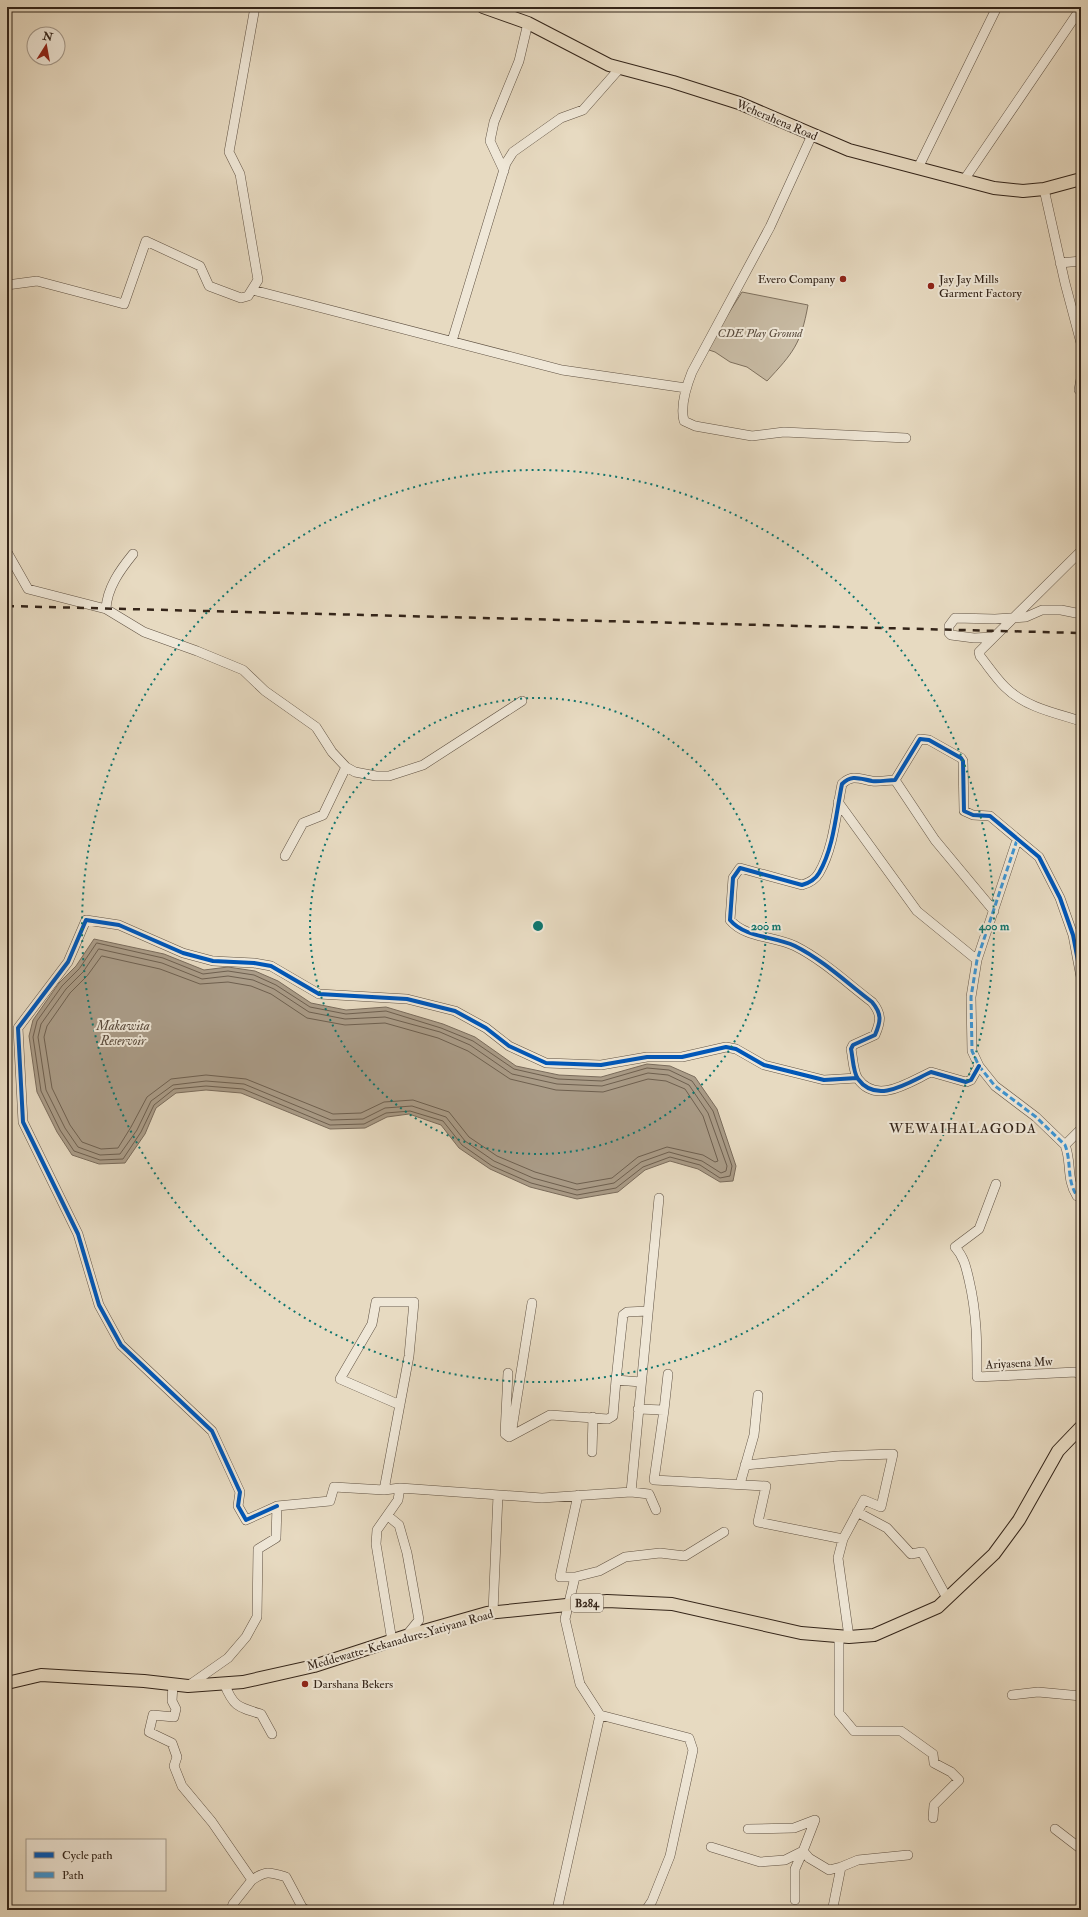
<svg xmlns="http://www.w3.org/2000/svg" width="1088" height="1917" font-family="'IM FELL Double Pica',serif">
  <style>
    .green { fill: #c8bba4; stroke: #7e705e }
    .water { fill: #aa9c88; stroke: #7a6c5c }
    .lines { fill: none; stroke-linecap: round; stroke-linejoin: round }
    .shore { stroke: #6e6050; stroke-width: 1 }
    .minor-casing { stroke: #605243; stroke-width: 10 }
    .major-casing { stroke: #332419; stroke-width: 14 }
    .minor { stroke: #efe7d7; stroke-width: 9 }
    .major { stroke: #e7dac1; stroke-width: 12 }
    .rail { stroke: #332419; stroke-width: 2.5; stroke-dasharray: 7 7; stroke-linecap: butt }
    .quiet { stroke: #3d95d4; stroke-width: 3; stroke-dasharray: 6 3; stroke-linecap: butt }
    .cycleway-casing { stroke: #efe7d7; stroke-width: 6 }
    .cycleway { stroke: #0057b8; stroke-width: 4 }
    .ring { fill: none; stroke: #0f766e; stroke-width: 2; stroke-dasharray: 2 4 }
    .poi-dot { fill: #8f2418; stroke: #efe7d7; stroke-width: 1.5 }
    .labels { text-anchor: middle; stroke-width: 4; stroke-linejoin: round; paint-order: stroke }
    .shield { fill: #efe7d7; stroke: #6b5e52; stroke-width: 1 }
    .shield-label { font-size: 11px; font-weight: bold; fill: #332419 }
    .street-label { font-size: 12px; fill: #332419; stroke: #efe7d7 }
    .poi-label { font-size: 12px; fill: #332419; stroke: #efe7d7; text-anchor: start }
    .park-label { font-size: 12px; font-style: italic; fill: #584a3c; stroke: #efe7d7 }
    .water-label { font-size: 13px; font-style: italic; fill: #57483a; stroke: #efe7d7 }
    .quarter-label { font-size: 14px; letter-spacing: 1px; fill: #332419; stroke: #efe7d7 }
    .centre { fill: #0f766e; stroke: #efe7d7; stroke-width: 2 }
    .ring-label { font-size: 12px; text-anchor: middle; font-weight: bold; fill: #0f766e; stroke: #efe7d7; stroke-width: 4; stroke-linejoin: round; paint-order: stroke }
  </style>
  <rect width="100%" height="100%" fill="#e7dac1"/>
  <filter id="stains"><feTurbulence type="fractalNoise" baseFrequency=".005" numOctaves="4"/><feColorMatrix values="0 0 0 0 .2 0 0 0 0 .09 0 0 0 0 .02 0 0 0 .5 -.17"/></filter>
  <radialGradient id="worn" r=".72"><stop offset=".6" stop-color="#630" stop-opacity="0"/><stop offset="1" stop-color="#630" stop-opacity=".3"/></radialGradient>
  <path class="green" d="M742,292L808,305C801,344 793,353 767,381L747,367L730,362L715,352L706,349Z"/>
  <path class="water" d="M94,939L164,954L204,970L228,967L255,971L278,981L311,1003L346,1010L386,1007L443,1024L475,1037L516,1066L559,1075L601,1077L647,1064L670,1066L695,1077L717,1109L736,1166L733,1181L720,1182L698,1169L670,1161L645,1170L618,1192L577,1199L530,1187L490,1169L459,1148L441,1125L409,1114L387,1117L365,1128L330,1129L241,1093L206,1090L176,1093L156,1108L145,1134L125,1163L99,1164L72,1155L57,1132L37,1092L29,1036L33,1020L59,983L76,966Z"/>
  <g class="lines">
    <path class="shore" d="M97,943L163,958L203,974L228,971L254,975L276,985L310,1007L346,1014L386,1011L441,1028L473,1041L514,1069L558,1079L602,1081L647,1068L669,1070L692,1081L713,1111L732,1166L730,1176L720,1178L700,1165L670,1157L643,1167L616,1188L577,1195L531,1183L492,1166L462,1145L443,1121L410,1111L386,1113L364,1124L330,1125L243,1089L206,1086L174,1089L154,1105L141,1132L123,1159L100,1160L74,1151L60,1130L41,1091L33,1037L37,1021L62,986L79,969Z
      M99,949L162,963L202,979L228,976L253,980L274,989L309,1012L345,1019L385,1017L440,1032L470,1045L512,1074L557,1084L602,1086L648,1073L668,1075L689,1085L708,1113L727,1166L726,1171L721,1173L702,1161L669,1152L641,1162L614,1183L577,1190L533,1178L494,1161L465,1141L446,1117L412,1106L385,1108L363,1119L331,1120L244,1084L206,1081L173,1085L151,1101L137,1130L120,1154L100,1155L78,1147L65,1128L46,1090L38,1037L41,1024L66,989L83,972Z
      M102,956L160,969L200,984L228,982L251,986L271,994L307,1018L345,1025L385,1023L438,1038L468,1051L510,1079L556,1090L603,1092L648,1079L666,1081L685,1089L703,1116L718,1161L715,1162L703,1155L667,1147L638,1157L612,1178L577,1184L535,1172L497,1156L469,1137L449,1112L413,1100L384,1102L361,1113L333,1114L246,1079L206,1075L171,1079L147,1097L131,1127L118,1148L101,1149L82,1142L70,1125L52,1088L44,1037L47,1026L70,993L87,976Z"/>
    <g class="minor-casing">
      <path id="minor" d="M812,135L770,227L692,372C686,387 680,406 684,421L695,426L752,436L784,432L906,438
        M918,168L997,7
        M504,171L490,141L494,122L519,61L528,23
        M964,180L1081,8
        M1044,189L1065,283L1081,343
        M1060,263L1081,261
        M7,285L37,281L124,304L146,241L200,266L209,286L241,298L248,296L258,280L240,174L229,152L255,7
        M253,290L562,370L686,388
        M452,341L506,163L513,152L561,118L583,110L620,68
        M1079,390L1081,379
        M1081,551L979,652L980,656C988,666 996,678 1005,687C1025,707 1055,713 1081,721
        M7,552L28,589L106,609L144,632L197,651L243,670L265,691L316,727L332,752L346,767L355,772L376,776H389L423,765L522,701
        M106,609C107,588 120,570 133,554
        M993,637L974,638L951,635L949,633V626L955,618L995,619L1026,617L1042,610H1061L1081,614
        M895,780L935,840L994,911
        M838,802L917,911L977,960
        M1017,840L977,960L971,997L972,1051L979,1066L995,1086L1036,1117L1065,1145C1072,1163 1066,1179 1077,1196L1081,1197
        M285,856L303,823L323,815L346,767
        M979,1066L971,1080L966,1082L931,1072C909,1082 877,1105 858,1079C853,1072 853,1058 851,1049L853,1045L875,1035C881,1021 882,1014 872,1002C847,983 823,960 795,946C774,936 745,938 730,920L733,878L740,868L802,885C809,883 815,880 819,873C834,847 836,813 842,784C852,774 860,779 872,781C879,782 888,780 895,780L920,739L929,740L961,758L963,761L964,811L973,815L990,816L1039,857L1060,898L1073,935L1081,977
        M1065,1145L1081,1129
        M996,1184L979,1229L955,1247C964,1257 966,1267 969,1280C977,1314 977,1343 977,1377L1076,1372L1081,1376
        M508,1373L505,1434L509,1437L550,1415L608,1419L613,1416L616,1380
        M641,1382L616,1380L623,1315L627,1312L648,1311
        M638,1409L664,1410L668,1374
        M664,1410L654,1480L766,1486L758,1522L843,1539L838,1558L849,1637
        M511,1435L532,1303
        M592,1452L593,1417
        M745,1465L838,1456L893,1454L881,1507L864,1500L843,1539
        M740,1484L754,1435L758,1395
        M400,1488L542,1498L631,1492L659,1198
        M384,1490L409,1356L414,1302H376L372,1324L340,1379L400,1405
        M631,1492L649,1494L656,1510
        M578,1495L560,1577H575L565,1619L580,1684L600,1715L689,1738L693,1750L670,1856L652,1901L646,1910
        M277,1506L246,1520L238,1506L240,1492L212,1431L121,1345L99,1305L78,1234L23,1122L18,1028L68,962L86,920L119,925L183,953L213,961L254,963L271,966L319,994L407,999L455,1011L486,1028L509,1046L546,1063L601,1065L647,1057H682L726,1047L736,1049L764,1065L824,1080L857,1078
        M857,1512L887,1528L911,1554L922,1552L947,1598
        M388,1516L399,1525L407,1553L419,1620L406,1636
        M575,1577L599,1571L625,1557L660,1553L685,1556L724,1532
        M493,1612L498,1495
        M839,1636V1713L854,1731H901L933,1754L934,1763L951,1772L959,1780L934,1805L933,1818
        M224,1683C233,1706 237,1707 261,1714L272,1734
        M173,1684L172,1701L176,1709L174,1717L153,1715L149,1732L172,1743L177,1757L174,1766L182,1786L212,1822L252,1880L233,1904L231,1910
        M188,1686L228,1658L246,1637L257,1617L258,1549L276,1538L277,1506L330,1501L334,1487L384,1490L400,1488L398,1500L377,1530L376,1544L392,1641
        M1012,1695L1038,1692L1081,1696
        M748,1829L794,1828L815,1820L803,1851L809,1858L829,1870L841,1867
        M1055,1829L1081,1849
        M711,1847L760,1862L785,1860L803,1851
        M252,1880C266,1870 270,1872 286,1877L302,1907L306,1910
        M795,1900V1869L803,1851
        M557,1910L600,1715
        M835,1910L833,1907L841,1867L858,1860L908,1855"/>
    </g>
    <g class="major-casing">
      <path id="major" d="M483,7L528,23L609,65L673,82L739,103L849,150L994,188L1023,191L1044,189L1081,179
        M7,1683L41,1675L144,1681L188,1686L243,1682L314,1666L406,1636L487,1613L607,1601L672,1604L801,1633L849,1637L874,1635L938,1607L994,1554L1019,1520L1058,1451L1081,1427"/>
    </g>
    <use href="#minor" class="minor"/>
    <use href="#major" class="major"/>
    <path class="rail" d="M7,606L1081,633"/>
    <path class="quiet" d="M1017,840L977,960L971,997L972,1051L979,1066L995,1086L1036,1117L1065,1145C1072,1163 1066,1179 1077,1196L1081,1197"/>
    <g class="cycleway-casing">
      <path id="cycleway" d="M979,1066L971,1080L966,1082L931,1072C909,1082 877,1105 858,1079C853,1072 853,1058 851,1049L853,1045L875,1035C881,1021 882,1014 872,1002C847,983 823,960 795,946C774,936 745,938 730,920L733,878L740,868L802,885C809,883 815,880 819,873C834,847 836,813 842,784C852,774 860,779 872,781C879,782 888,780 895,780L920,739L929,740L961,758L963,761L964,811L973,815L990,816L1039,857L1060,898L1073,935L1081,977
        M277,1506L246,1520L238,1506L240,1492L212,1431L121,1345L99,1305L78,1234L23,1122L18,1028L68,962L86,920L119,925L183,953L213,961L254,963L271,966L319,994L407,999L455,1011L486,1028L509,1046L546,1063L601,1065L647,1057H682L726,1047L736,1049L764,1065L824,1080L857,1078"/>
    </g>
    <use href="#cycleway" class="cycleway"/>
  </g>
  <g class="ring">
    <circle cx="538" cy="926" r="228"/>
    <circle cx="538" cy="926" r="456"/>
  </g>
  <g class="poi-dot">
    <circle cx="843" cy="279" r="4"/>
    <circle cx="931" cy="286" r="4"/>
    <circle cx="305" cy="1684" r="4"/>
  </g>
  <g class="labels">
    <rect class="shield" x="571" y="1594" width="32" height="18" rx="3"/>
    <g class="shield-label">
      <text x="587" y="1607">B284</text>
    </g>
    <g class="street-label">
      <text transform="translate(777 120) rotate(23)" y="4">Weherahena Road</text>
      <text transform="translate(1019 1363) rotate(-3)" y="4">Ariyasena Mw</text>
      <text transform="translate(400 1640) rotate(-16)" y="4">Meddewatte-Kekanadure-Yatiyana Road</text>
    </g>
    <g class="poi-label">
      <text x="835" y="283" text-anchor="end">Evero Company</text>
      <text x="939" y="283">Jay Jay Mills<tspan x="939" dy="14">Garment Factory</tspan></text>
      <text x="313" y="1688">Darshana Bekers</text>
    </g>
    <g class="park-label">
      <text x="760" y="337">CDE Play Ground</text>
    </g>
    <g class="water-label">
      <text x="123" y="1030">Makawita<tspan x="123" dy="15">Reservoir</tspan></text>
    </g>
    <g class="quarter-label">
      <text x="963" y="1133">WEWAIHALAGODA</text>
    </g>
  </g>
  <circle cx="538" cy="926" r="6" class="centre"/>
  <g class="ring-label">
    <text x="766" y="930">200 m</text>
    <text x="994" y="930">400 m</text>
  </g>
  <rect width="1088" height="1917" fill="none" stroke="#e7dac1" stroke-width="24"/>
  <rect x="8" y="8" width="1072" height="1901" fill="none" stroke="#332419" stroke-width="2"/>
  <rect x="12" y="12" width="1064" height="1893" fill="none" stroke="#332419"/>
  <rect x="26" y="1839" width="140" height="52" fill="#efe7d7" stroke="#a4998b"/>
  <rect x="34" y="1852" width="20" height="6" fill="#0057b8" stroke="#a4998b"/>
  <text x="62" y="1859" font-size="12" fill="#332419">Cycle path</text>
  <rect x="34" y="1872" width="20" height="6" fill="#3d95d4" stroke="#a4998b"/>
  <text x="62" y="1879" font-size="12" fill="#332419">Path</text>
  <g transform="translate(46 46) rotate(11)"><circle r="19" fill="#efe7d7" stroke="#a4998b"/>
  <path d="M0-3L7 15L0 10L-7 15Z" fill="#8f2418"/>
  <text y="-6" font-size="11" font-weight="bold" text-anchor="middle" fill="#332419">N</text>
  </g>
  <rect width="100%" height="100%" filter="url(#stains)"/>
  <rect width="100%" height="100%" fill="url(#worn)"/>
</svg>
